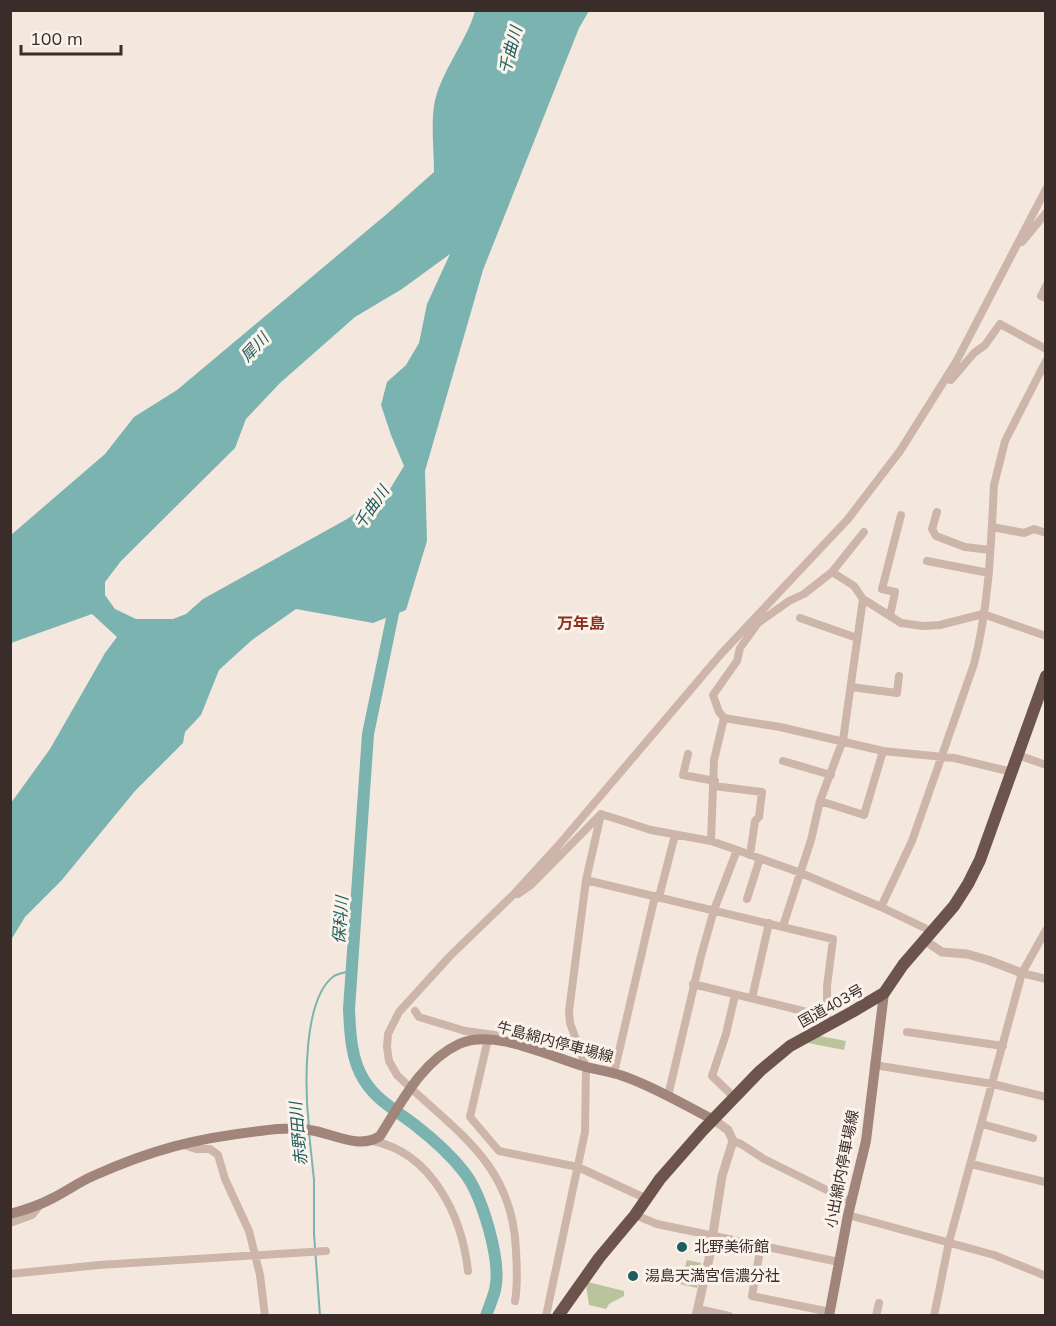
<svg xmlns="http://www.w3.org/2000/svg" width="1056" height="1326" font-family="Mulish,'Noto Sans JP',sans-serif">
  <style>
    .green { fill: #bac49c }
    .water { fill: #7bb3b1; fill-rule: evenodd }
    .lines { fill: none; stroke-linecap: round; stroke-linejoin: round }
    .stream { stroke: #7bb3b1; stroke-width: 2 }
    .river { stroke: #7bb3b1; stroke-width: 12 }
    .minor { stroke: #cdb6a9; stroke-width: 8 }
    .tertiary { stroke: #cdb6a9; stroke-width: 9 }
    .secondary { stroke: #a1857a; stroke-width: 10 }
    .trunk { stroke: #6c544c; stroke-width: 12 }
    .poi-dot { fill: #1c5e5d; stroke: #fbf2eb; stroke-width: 2 }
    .labels { text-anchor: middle; stroke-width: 6; stroke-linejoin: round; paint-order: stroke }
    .street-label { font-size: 15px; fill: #3a2d29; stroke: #fbf2eb }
    .poi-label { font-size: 15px; fill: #3a2d29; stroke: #fbf2eb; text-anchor: start }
    .water-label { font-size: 16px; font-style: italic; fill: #1c5e5d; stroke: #fbf2eb }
    .neighbourhood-label { font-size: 16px; font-weight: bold; fill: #8e2e1d; stroke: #fbf2eb }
  </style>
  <rect width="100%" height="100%" fill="#f4e8de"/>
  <path class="green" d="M820,1036L846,1041L844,1050L808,1043Z
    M687,1260L701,1263L697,1288L680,1284Z
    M588,1282L624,1291V1296L609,1304L606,1309L589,1305L586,1285Z"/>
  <path class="water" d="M475,11H589L579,28L483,270L473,305L425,471L427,541L406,610L373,623L296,609L252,640L219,670L201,715L185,732L183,743L135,791L61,881L25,917L11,940V803L50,749L105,653L117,637L92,614L11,643V535L105,454L134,417L177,390L388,213L434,172C434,151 431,127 434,106C439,74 466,43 475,11ZM450,254L427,304L419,343L406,365L387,382L381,405L391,435L404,466L390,489L347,519L203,599L186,614L173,619H136L115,609L105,595V582L121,561L235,448L246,419L280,383L355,317L402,289Z"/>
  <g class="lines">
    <path class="stream" d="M309,1127C305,1091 302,999 334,976C340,973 346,972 352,971
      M309,1133L314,1180V1234L320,1316"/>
    <path class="river" d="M396,599L368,734L349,1009C350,1032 351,1060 364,1080C377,1101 396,1110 415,1125C433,1139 450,1154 464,1172C482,1195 502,1261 495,1290C493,1298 489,1307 486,1316"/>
    <path class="minor" d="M1022,242L1046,213
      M1046,286L1041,296L1046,298
      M948,379L951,380L974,353L985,345L1000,324L1046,349
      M937,512L932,529L936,536L965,547L990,550
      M992,527L1024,533L1034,529L1046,533
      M927,561L989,573
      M832,572L864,532
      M890,616L895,592L882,589L901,515
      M800,618L857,638
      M851,687L897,693L899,676
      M688,754L683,775L715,781
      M1018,755L1046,765
      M783,761L831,775
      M1012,772L954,758L883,751L780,727L724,718L719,712L713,695L737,661L740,648L758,623L789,601L804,594L832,572L854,586L863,599L901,623L923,626L940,625L983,614L1046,636
      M714,786L762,792L759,817L755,821L750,855
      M820,801L864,815L883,751
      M601,814L651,830L711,841L737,850L801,873L881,907L931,931
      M711,841L714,760L724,718
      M586,880L833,939L827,986V1025
      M518,894L531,885L600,815
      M659,897L675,835
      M747,899L760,858
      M881,907L912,841L974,664C989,606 991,545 994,485L1005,441L1046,361
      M783,926L811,840L820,801L843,740L863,599
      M1022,973L1046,979
      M693,984L827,1017
      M735,995L726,1034L712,1076L735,1098
      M752,998L769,923
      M415,1011L419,1017L465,1031L495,1035
      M907,1032L1003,1046
      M488,1039L470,1117L499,1151L578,1167L647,1199
      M874,1065L993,1084L1046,1097
      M614,1073L655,896
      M668,1096L701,956L714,910L737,850
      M982,1124L1033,1138
      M373,1141C432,1153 462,1216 468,1271
      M733,1141L741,1144L764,1159L851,1202
      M184,1145L196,1149H210L218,1155L225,1179L249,1231L260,1275L265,1316
      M971,1164L1045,1182
      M635,1215L657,1224L839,1262
      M848,1215L994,1255L1046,1276
      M10,1223L32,1215L41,1204
      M761,1245L752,1296L830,1312
      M10,1274L99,1265L326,1251
      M515,1301C518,1284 517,1267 516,1251C513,1162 454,1131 397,1075L389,1061L387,1047L388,1034L399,1012L450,956L514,894L557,847L721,654L848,519L900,451L956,362L1046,189
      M698,1309L729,1316
      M546,1316L585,1132L586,1067L570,1023L569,1011L586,880L601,814
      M876,1316L879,1303
      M934,1316L949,1242L1022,973L1046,930"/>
    <path class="tertiary" d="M924,940L942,952L967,954L988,960L1022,973
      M696,1316L709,1259L722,1176L733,1141L728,1130L714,1120"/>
    <path class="secondary" d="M10,1214C25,1210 40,1205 53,1198C67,1191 79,1182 93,1176C151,1150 196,1138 260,1131C275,1129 294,1127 310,1130C332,1133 359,1150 380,1136C401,1103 422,1061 459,1044C493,1028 549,1056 583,1066C596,1070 610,1071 623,1076C655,1087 684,1105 714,1120
      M829,1316L848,1215L866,1141L884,993"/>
    <path class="trunk" d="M558,1316L599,1258L635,1215L660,1179L703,1130L760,1071L790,1046L852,1012L884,993L903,965L954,906L968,884L980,860L1046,676"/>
  </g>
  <g class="poi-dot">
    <circle cx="682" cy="1247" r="6"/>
    <circle cx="633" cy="1276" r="6"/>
  </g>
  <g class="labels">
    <g class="street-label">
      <text transform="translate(831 1006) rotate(-29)" y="5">国道403号</text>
      <text transform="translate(555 1042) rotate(15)" y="5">牛島綿内停車場線</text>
      <text transform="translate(842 1169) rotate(-79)" y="5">小出綿内停車場線</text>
    </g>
    <g class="poi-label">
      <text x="694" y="1252">北野美術館</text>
      <text x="645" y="1281">湯島天満宮信濃分社</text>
    </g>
    <g class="water-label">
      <text transform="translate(510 50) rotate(-75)" y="6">千曲川</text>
      <text transform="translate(254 347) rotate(-47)" y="6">犀川</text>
      <text transform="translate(371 507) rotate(-55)" y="6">千曲川</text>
      <text transform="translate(340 920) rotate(-86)" y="6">保科川</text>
      <text transform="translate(298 1134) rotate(-95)" y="6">赤野田川</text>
    </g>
    <g class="neighbourhood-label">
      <text x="581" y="629">万年島</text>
    </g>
  </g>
  <rect width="1056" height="1326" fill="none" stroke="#3a2d29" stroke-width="24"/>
  <path d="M21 45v9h100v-9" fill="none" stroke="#3a2d29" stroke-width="3"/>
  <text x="30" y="45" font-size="18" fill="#3a2d29" stroke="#fbf2eb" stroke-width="4.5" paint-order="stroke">100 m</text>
</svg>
